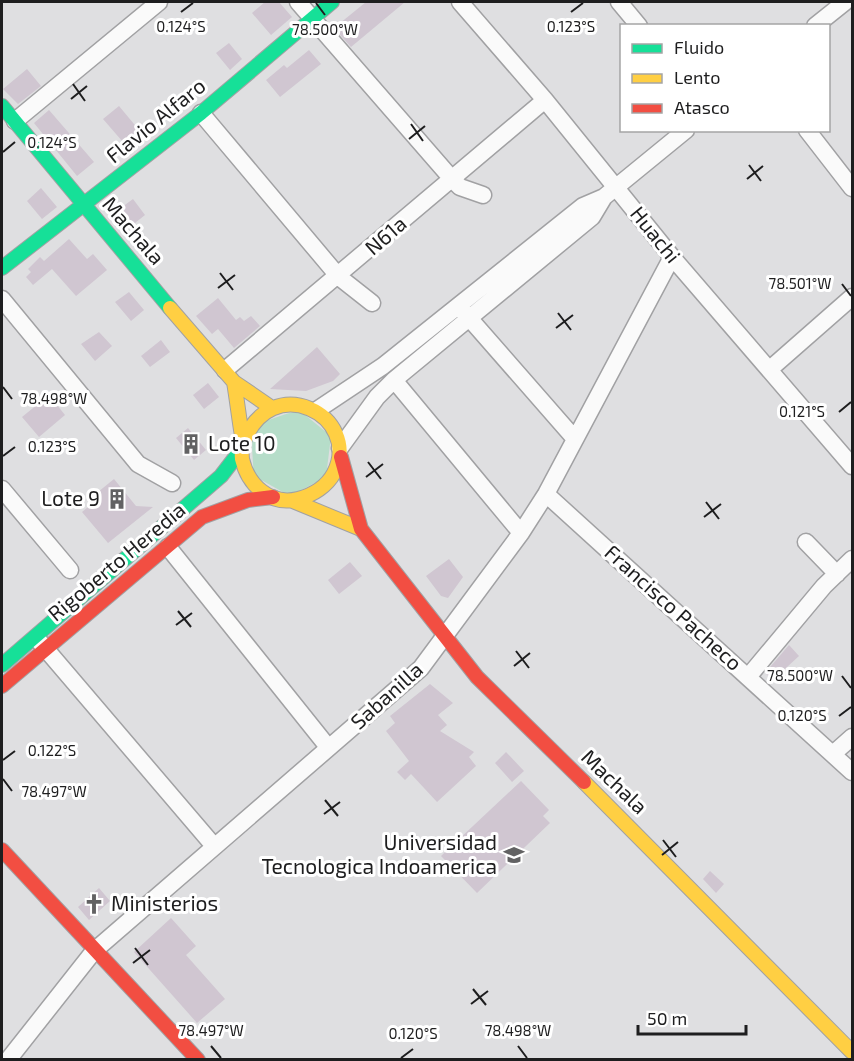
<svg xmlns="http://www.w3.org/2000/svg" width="854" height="1061" font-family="'Exo 2',sans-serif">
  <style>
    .green { fill: #b6ddc9 }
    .building { fill: #d0c6d1 }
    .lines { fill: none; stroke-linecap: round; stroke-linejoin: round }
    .street-casing { stroke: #a1a1a3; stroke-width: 19 }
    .fast-casing { stroke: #a1a1a3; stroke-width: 16 }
    .slow-casing { stroke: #a1a1a3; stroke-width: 16 }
    .jam-casing { stroke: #a1a1a3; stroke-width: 16 }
    .street { stroke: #fafafa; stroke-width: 16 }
    .fast { stroke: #16e098; stroke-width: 14 }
    .slow { stroke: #ffcf43; stroke-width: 14 }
    .jam { stroke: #f24e42; stroke-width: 14 }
    .ticks { fill: none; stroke: #1e1e1f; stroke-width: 2 }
    .labels { text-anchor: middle; stroke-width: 6; stroke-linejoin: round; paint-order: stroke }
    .street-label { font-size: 21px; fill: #1e1e1f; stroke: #fff }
    .poi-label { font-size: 21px; fill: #1e1e1f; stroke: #fff; text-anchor: start }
    .ticks-label { font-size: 15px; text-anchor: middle; fill: #1e1e1f; stroke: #fff; stroke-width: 6; stroke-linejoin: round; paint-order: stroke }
  </style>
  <rect width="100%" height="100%" fill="#dfdfe1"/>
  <path class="green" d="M299,410L331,436L326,477L290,496L254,476C250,423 248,426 299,410Z"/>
  <path class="building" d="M265,2H279L292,17L271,35L252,13Z
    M366,2H405L351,47L334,28Z
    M229,43L242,59L230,70L216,53Z
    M309,50L321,64L280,97L266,80L284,65L287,68Z
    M27,69L41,86L18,104L3,89Z
    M119,106L144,136L129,149L103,119Z
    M49,110L94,162L77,176L34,123Z
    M41,188L57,207L42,219L27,201Z
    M133,199L145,215L130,227L118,210Z
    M69,239L87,259L93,254L107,270L76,296L52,269L33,285L26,277L31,272L28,269L40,257L44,261Z
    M129,292L144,310L131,321L115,302Z
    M218,298L236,320L240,317L244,321L251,316L260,326L234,348L218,329L212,334L196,316Z
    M99,332L112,346L95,361L81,344Z
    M161,340L170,352L150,367L141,356Z
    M317,347L340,374L333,381L306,391L270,389Z
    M208,383L219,397L204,409L193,395Z
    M49,395L65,415L39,437L22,417Z
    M188,428L206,450L194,460L176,438Z
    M114,479L136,506L153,507L108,543L82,512L101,496L98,492Z
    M449,559L463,577L448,598L441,596L426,576Z
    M350,562L362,576L339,594L328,580Z
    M789,645L799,656L773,680L765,673Z
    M430,684L453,703L438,715L447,725L440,731L474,752L469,757L476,766L437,802L411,774L405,780L397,772L409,761L386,731L395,723L390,716Z
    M506,752L524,771L512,782L495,763Z
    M521,781L549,810L543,816L550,823L477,893L441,856Z
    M710,871L724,884L716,893L703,879Z
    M99,888L110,901L89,920L78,907Z
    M171,918L196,946L186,955L225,999L197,1023L134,952Z"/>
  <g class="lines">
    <g class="street-casing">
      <path id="street" d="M298,2L452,179L460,187L483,195
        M460,2L545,100L672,257L852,466
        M619,2L639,26
        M815,26L845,2
        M201,113L339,277L372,303
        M15,121L159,2
        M807,130L852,188
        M2,299L138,464L172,483
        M463,311L575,439
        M770,369L852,297
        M225,370L545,100
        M394,380L521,533
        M317,410L383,366L583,206L604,197L686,130
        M340,448L377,397L394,380L592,217L604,197
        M2,489L70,570
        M546,494L852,772
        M806,542L837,574
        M168,547L328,747
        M39,641L214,846
        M748,677L824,586L852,559
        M834,753L852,737
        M8,1060L94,951L421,668L521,533L546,494L672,257"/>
    </g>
    <g class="fast-casing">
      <path id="fast" d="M2,106L170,308
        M2,268L201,113L332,2
        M2,665L221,476L241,450"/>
    </g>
    <g class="slow-casing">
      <path id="slow" d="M170,308L234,382L272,408
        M234,382C237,400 239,418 242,436C243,444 241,451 242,459C248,485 270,506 298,499C313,495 327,486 334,473C363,416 270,368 243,444
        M293,501L361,529
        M584,782L852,1052"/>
    </g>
    <g class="jam-casing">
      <path id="jam" d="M341,457L361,529L477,677L584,782
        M2,686L202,517L248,500L273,497
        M2,850L198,1060"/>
    </g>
    <use href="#street" class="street"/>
    <use href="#fast" class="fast"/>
    <use href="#slow" class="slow"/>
    <use href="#jam" class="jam"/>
  </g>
  <path class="ticks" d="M316,3L325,15M181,12L193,3M571,12L583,3M73,84L85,101M71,99L87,86M411,124L423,141M409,139L425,126M3,152L15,142M749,165L761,181M747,179L763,166M220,273L233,290M842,284L851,296M218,288L235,275M558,313L571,330M556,328L573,315M3,387L12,399M839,412L851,402M3,456L15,447M368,462L381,479M366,477L383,464M706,502L719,519M704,517L721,504M178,611L191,627M176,625L192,613M516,651L529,668M514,666L530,653M842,676L851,688M839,716L851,707M3,760L15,751M3,779L12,791M325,800L338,816M324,814L340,802M663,840L676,857M662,855L678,842M135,948L148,965M133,963L150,950M473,989L486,1005M471,1004L488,991M211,1046L221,1058M518,1046L527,1058M401,1058L413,1049"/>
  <defs>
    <g id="building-bare" transform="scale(1.62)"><path d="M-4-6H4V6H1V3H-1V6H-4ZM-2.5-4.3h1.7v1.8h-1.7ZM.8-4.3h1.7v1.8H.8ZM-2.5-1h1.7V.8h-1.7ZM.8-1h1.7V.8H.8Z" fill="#626263" stroke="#fff" stroke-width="2.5" paint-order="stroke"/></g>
    <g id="university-bare" transform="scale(1.62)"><path d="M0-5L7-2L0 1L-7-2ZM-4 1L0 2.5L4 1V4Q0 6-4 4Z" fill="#626263" stroke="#fff" stroke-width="2.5" paint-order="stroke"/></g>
    <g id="church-bare" transform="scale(1.62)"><path d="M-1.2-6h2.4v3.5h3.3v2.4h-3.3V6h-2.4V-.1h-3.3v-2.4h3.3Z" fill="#626263" stroke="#fff" stroke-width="2.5" paint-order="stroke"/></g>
  </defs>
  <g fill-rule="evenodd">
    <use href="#building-bare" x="191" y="444"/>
    <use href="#building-bare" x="117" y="499"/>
    <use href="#university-bare" x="514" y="855"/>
    <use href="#church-bare" x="94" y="904"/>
  </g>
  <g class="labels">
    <g class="street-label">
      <text transform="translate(156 121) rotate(-39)" y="7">Flavio Alfaro</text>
      <text transform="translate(133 231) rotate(49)" y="7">Machala</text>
      <text transform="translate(655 235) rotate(51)" y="7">Huachi</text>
      <text transform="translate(386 236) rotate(-41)" y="7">N61a</text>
      <text transform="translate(117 562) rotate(-40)" y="7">Rigoberto Heredia</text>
      <text transform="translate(673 608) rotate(42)" y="7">Francisco Pacheco</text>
      <text transform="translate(387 696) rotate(-42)" y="7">Sabanilla</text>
      <text transform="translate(614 782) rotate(44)" y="7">Machala</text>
    </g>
    <g class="poi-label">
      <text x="208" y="451">Lote 10</text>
      <text x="100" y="506" text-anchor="end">Lote 9</text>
      <text x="497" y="850" text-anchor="end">Universidad<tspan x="497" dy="24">Tecnologica Indoamerica</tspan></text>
      <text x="111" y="911">Ministerios</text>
    </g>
  </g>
  <g class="ticks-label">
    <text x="181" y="32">0.124°S</text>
    <text x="571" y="32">0.123°S</text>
    <text x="325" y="35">78.500°W</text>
    <text x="52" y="148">0.124°S</text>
    <text x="800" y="289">78.501°W</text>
    <text x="54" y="404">78.498°W</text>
    <text x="802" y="417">0.121°S</text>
    <text x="52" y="452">0.123°S</text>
    <text x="800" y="681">78.500°W</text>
    <text x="802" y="721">0.120°S</text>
    <text x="52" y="756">0.122°S</text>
    <text x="54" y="797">78.497°W</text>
    <text x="211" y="1036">78.497°W</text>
    <text x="518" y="1036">78.498°W</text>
    <text x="413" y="1039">0.120°S</text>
  </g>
  <rect width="854" height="1061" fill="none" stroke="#1e1e1f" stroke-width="6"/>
  <rect x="620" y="24" width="210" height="108" fill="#ffffff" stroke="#a5a5a5" stroke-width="1.5"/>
  <rect x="632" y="44" width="30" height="9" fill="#16e098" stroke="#a5a5a5" stroke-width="1.5"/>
  <text x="674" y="54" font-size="18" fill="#1e1e1f">Fluido</text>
  <rect x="632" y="74" width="30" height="9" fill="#ffcf43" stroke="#a5a5a5" stroke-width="1.5"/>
  <text x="674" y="84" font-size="18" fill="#1e1e1f">Lento</text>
  <rect x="632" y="104" width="30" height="9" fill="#f24e42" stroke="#a5a5a5" stroke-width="1.5"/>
  <text x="674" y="114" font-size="18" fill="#1e1e1f">Atasco</text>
  <path d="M638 1025v9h108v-9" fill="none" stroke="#1e1e1f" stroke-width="3"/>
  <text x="647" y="1025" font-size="18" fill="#1e1e1f" stroke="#ffffff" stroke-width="4.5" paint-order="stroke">50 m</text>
</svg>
